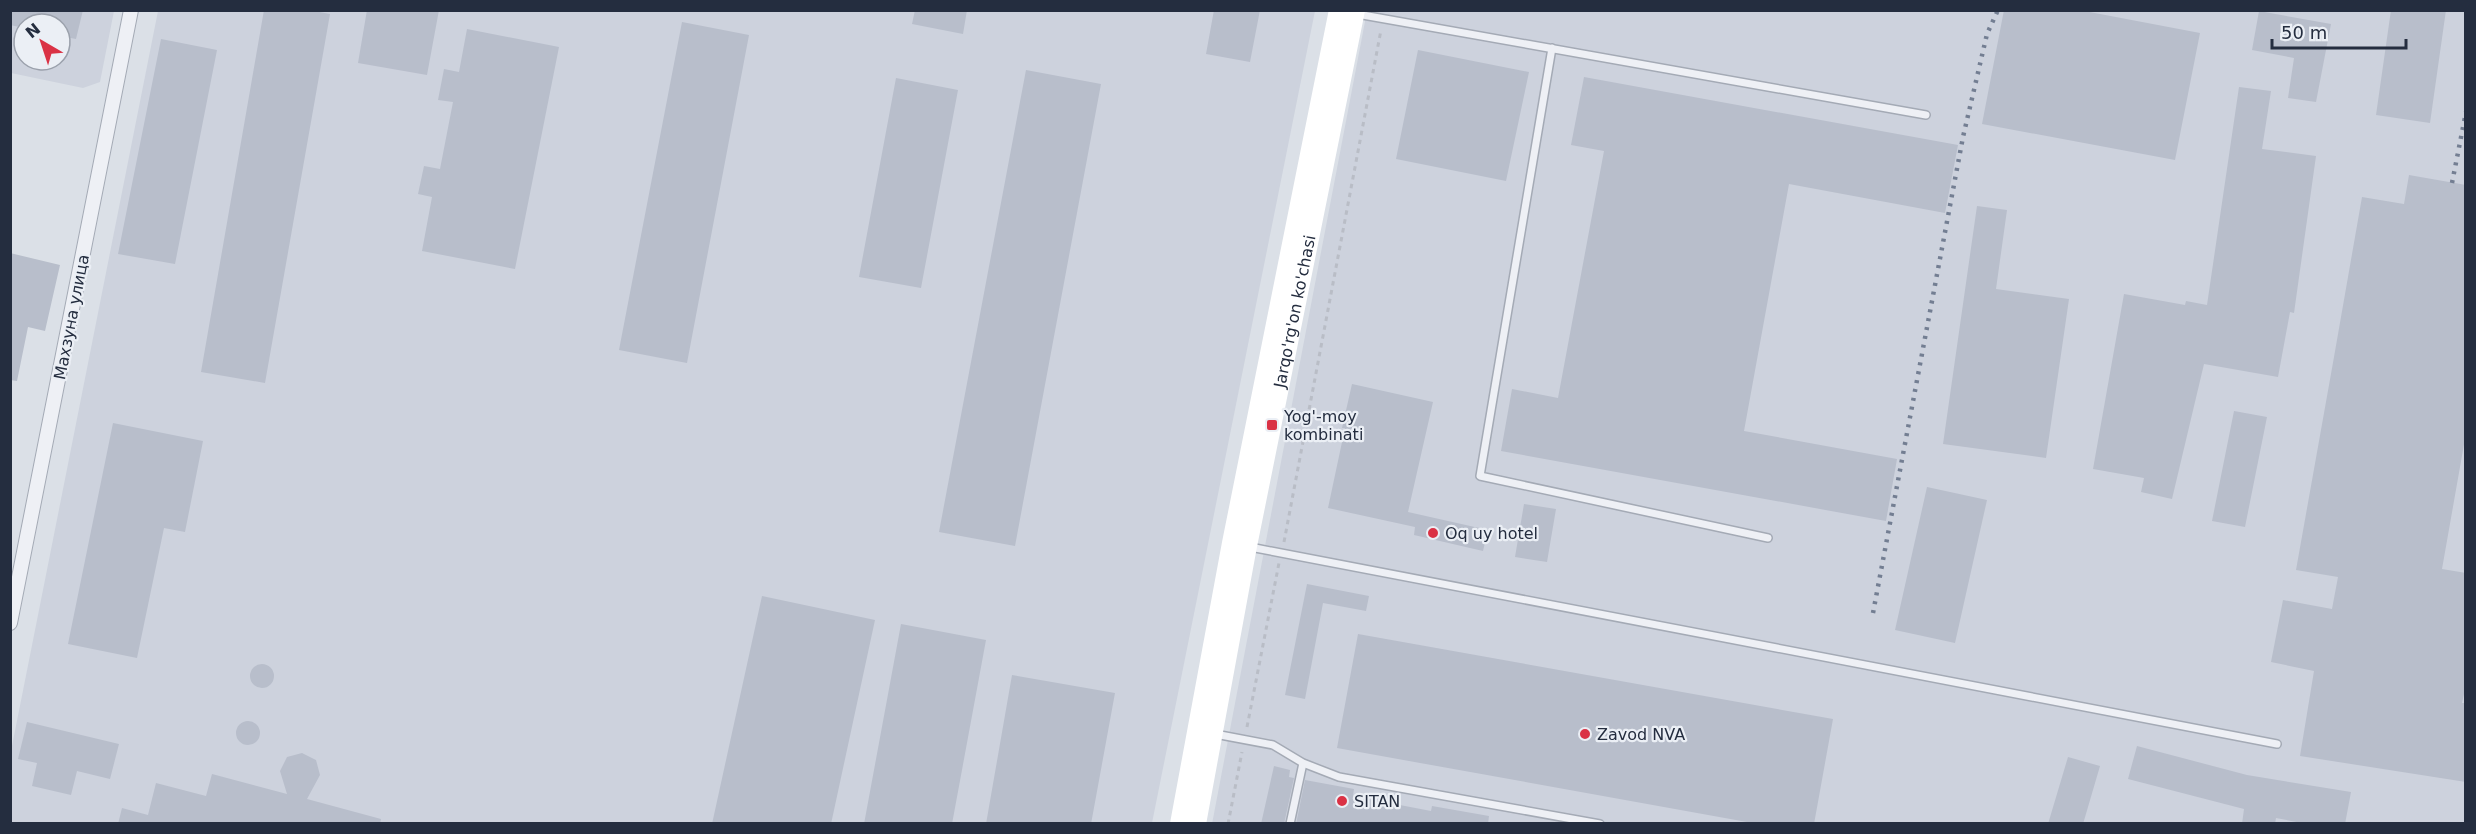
<svg xmlns="http://www.w3.org/2000/svg" width="2476" height="834" font-family="'DejaVu Sans',sans-serif">
  <style>
    .built { fill: #cdd2dd; fill-rule: evenodd }
    .building { fill: #b8becb }
    .lines { fill: none; stroke-linecap: round; stroke-linejoin: round }
    .lane-casing { stroke: #a4aab5; stroke-width: 10 }
    .street-casing { stroke: #a4aab5; stroke-width: 16 }
    .path { stroke: #b9bdc6; stroke-width: 3; stroke-dasharray: 4.5 4.5; stroke-linecap: butt }
    .lane { stroke: #eef0f5; stroke-width: 7 }
    .street { stroke: #eef0f5; stroke-width: 14 }
    .secondary { stroke: #fff; stroke-width: 20 }
    .rail { stroke: #737e92; stroke-width: 4.5; stroke-dasharray: 3 6; stroke-linecap: butt }
    .poi-dot { fill: #da3245; stroke: #ebeff5; stroke-width: 2 }
    .labels { text-anchor: middle; stroke-width: 4.5; stroke-linejoin: round; paint-order: stroke }
    .street-label { font-size: 16px; fill: #242d3f; stroke: #ebeff5 }
    .poi-label { font-size: 16px; fill: #242d3f; stroke: #ebeff5; text-anchor: start }
  </style>
  <rect width="100%" height="100%" fill="#dbe0e7"/>
  <path class="built" d="M10,11H114L100,82L83,88L11,73ZM24,24H60V60H24Z
    M158,11H1315L1152,823L11,824V751Z
    M1367,11H2465V823L1212,824Z"/>
  <path class="building" d="M10,10H83L76,39L60,36V24H24V28L10,25Z
    M264,10H309L330,14L265,383L201,372Z
    M367,10H439L427,75L358,63Z
    M915,10H967L963,34L912,24Z
    M1214,10H1260L1250,62L1206,54Z
    M2004,10H2079L2200,33L2175,160L1982,124Z
    M2391,10H2446L2430,123L2376,115Z
    M2259,11L2331,24L2316,102L2288,98L2294,58L2252,50Z
    M682,22L749,35L687,363L619,350Z
    M467,29L559,47L515,269L422,251L432,197L418,194L424,166L440,169L453,102L438,100L444,69L459,72Z
    M161,39L217,50L175,264L118,254Z
    M1418,50L1529,72L1506,181L1396,159Z
    M1026,70L1101,84L1015,546L939,532Z
    M1584,77L1958,145L1945,213L1789,184L1744,431L1897,459L1886,521L1501,451L1512,389L1558,398L1604,151L1571,145Z
    M896,78L958,90L921,288L859,277Z
    M2239,87L2271,91L2262,149L2316,156L2294,313L2290,312L2278,377L2204,364L2172,499L2141,492L2144,478L2093,469L2124,294L2185,305L2186,301L2207,305Z
    M2409,175L2466,185V433L2442,569L2466,573V685L2462,703H2466V782L2300,756L2314,671L2271,662L2283,600L2332,609L2338,577L2296,570L2334,357L2362,197L2404,204Z
    M1977,206L2007,210L1996,289L2069,299L2046,458L1943,444Z
    M10,253L60,265L45,331L28,327L17,381L10,380Z
    M1352,384L1433,402L1408,512L1488,530L1483,551L1414,535L1415,527L1328,508L1345,428H1342Z
    M2234,411L2267,417L2245,527L2212,521Z
    M113,423L203,441L185,532L164,528L137,658L68,644Z
    M1927,487L1987,500L1955,643L1895,630Z
    M1524,504L1556,509L1547,562L1515,557Z
    M1307,584L1369,596L1366,611L1323,603L1305,699L1285,695Z
    M762,596L875,620L831,824H712Z
    M901,624L986,640L952,824H864Z
    M1358,634L1833,719L1814,824H1758L1337,748Z
    M250 676a12 12 0 1 1 24 0a12 12 0 1 1-24 0Z
    M1012,675L1115,693L1091,824H986Z
    M236 733a12 12 0 1 1 24 0a12 12 0 1 1-24 0Z
    M27,722L119,744L110,779L77,771L71,795L32,786L37,763L18,759Z
    M2137,746L2247,775L2351,792L2345,824H2307L2276,818L2275,824H2242L2244,809L2128,779Z
    M302,753L316,760L320,775L307,799L381,819L380,824H118L122,808L148,815L156,783L206,796L212,774L287,794L280,771L287,757Z
    M2068,757L2100,766L2083,824H2048Z
    M1274,766L1290,770L1289,777L1294,778L1284,824H1261Z
    M1305,780L1354,789L1353,796L1431,811L1432,806L1489,816L1488,824H1296Z"/>
  <g class="lines">
    <g class="lane-casing">
      <path id="lane" d="M1357,14L1926,115
        M1552,48L1480,476L1768,538
        M1250,547L2277,744
        M1215,734L1273,745L1303,763L1339,777L1600,824
        M1290,824L1303,763"/>
    </g>
    <g class="street-casing">
      <path id="street" d="M10,623L131,10"/>
    </g>
    <path class="path" d="M1284,542L1381,30
      M1247,727L1279,563
      M1228,824L1242,752"/>
    <use href="#lane" class="lane"/>
    <use href="#street" class="street"/>
    <g class="secondary">
      <path d="M1180,824L1232,543L1339,10"/>
      <path id="s1" d="M1196,824L1247,546L1355,10"/>
    </g>
    <path class="rail" d="M2452,183L2466,112
      M1873,613L1963,137L1987,34L1998,10"/>
  </g>
  <g class="poi-dot">
    <rect x="1266" y="419" width="12" height="12" rx="3"/>
    <circle cx="1433" cy="533" r="6"/>
    <circle cx="1585" cy="734" r="6"/>
    <circle cx="1342" cy="801" r="6"/>
  </g>
  <g class="labels">
    <g class="street-label">
      <text dy="6" stroke="none"><textPath href="#s1" startOffset="522">Jarqo'rg'on ko'chasi</textPath></text>
      <text transform="translate(71 317) rotate(-79)" y="6">Махзуна улица</text>
    </g>
    <g class="poi-label">
      <text x="1284" y="422">Yog'-moy<tspan x="1284" dy="18">kombinati</tspan></text>
      <text x="1445" y="539">Oq uy hotel</text>
      <text x="1597" y="740">Zavod NVA</text>
      <text x="1354" y="807">SITAN</text>
    </g>
  </g>
  <rect width="2476" height="834" fill="none" stroke="#242d3f" stroke-width="24"/>
  <g transform="translate(42 42) rotate(321)"><circle r="28" fill="#ebeff5" stroke="#9ba1ac" stroke-width="1.5"/>
  <path d="M0-4.5L10 22L0 15L-10 22Z" fill="#da3245"/>
  <text y="-9" font-size="16" font-weight="bold" text-anchor="middle" fill="#242d3f">N</text>
  </g>
  <path d="M2272 39v9h134v-9" fill="none" stroke="#242d3f" stroke-width="3"/>
  <text x="2281" y="39" font-size="18" fill="#242d3f" stroke="#ebeff5" stroke-width="4.5" paint-order="stroke">50 m</text>
</svg>
